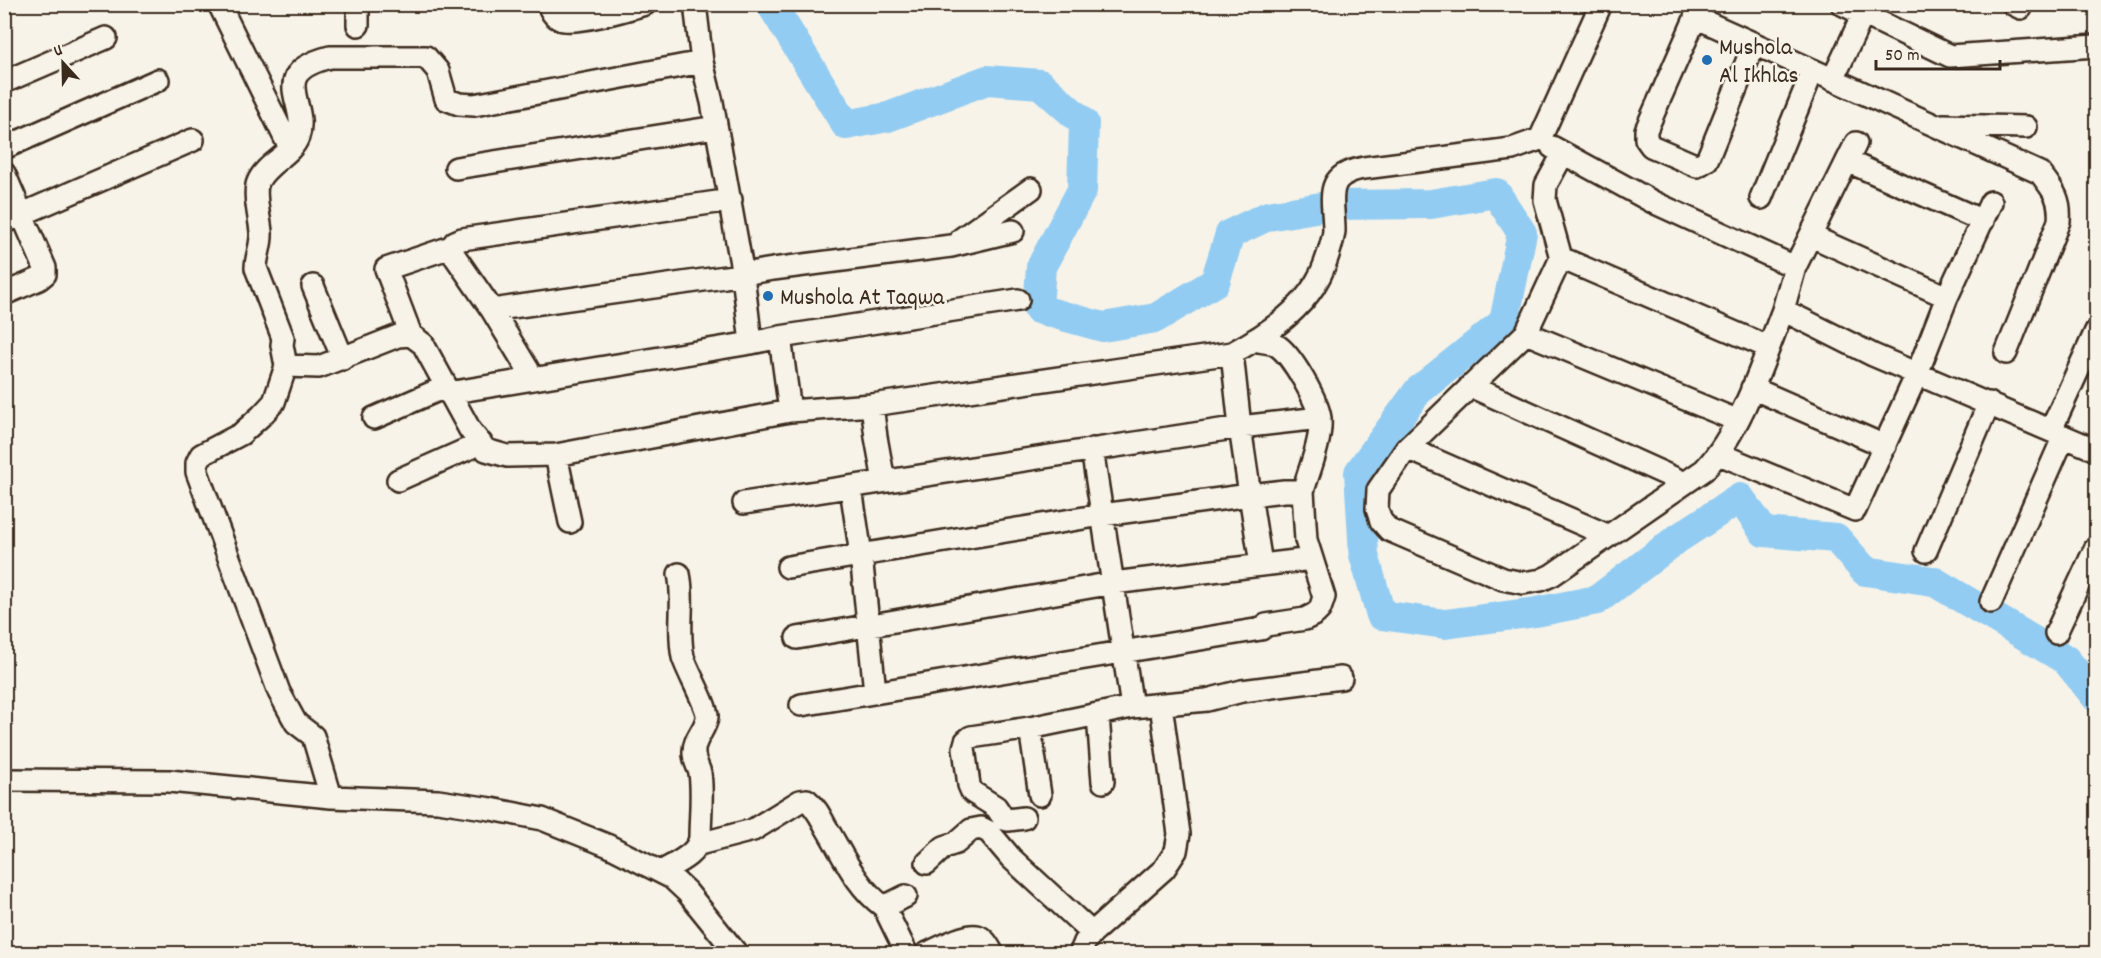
<svg xmlns="http://www.w3.org/2000/svg" width="2101" height="958" font-family="Dekko,sans-serif">
  <style>
    .lines { fill: none; stroke-linecap: round; stroke-linejoin: round }
    .river { stroke: #93ccf2; stroke-width: 30 }
    .minor-casing { stroke: #3b2a1e; stroke-width: 26 }
    .minor { stroke: #f7f3e8; stroke-width: 21 }
    .poi-dot { fill: #1f6fb2; stroke: #f7f3e8; stroke-width: 2 }
    .labels { text-anchor: middle; stroke-width: 5; stroke-linejoin: round; paint-order: stroke }
    .poi-label { font-size: 24px; fill: #3b2a1e; stroke: #f7f3e8; text-anchor: start }
  </style>
  <rect width="100%" height="100%" fill="#f7f3e8"/>
  <filter id="ink" filterUnits="userSpaceOnUse"><feTurbulence type="fractalNoise" baseFrequency=".0167" numOctaves="2"/><feDisplacementMap in="SourceGraphic" scale="12" xChannelSelector="R" yChannelSelector="G"/><feConvolveMatrix kernelMatrix="1 2 1 2 8 2 1 2 1" color-interpolation-filters="sRGB"/></filter>
  <g filter="url(#ink)">
    <g class="lines">
      <path class="river" d="M771,4L846,125L888,117L987,80L1040,84L1084,123L1082,190L1041,267L1038,309L1103,327L1156,318L1215,282L1230,234L1268,216L1333,205L1431,204L1496,193L1522,233L1504,322L1418,391L1359,472L1364,555L1381,615L1445,624L1536,612L1597,600L1677,539L1740,498L1764,532L1836,538L1865,571L1933,581L2066,660L2096,697"/>
      <g class="minor-casing">
        <path id="minor" d="M219,4L290,148
          M548,4C551,11 553,16 560,19C574,25 628,9 645,4
          M695,4L702,62L712,102L743,275L751,343L780,337L790,411L872,405
          M1842,4L1950,56L2096,46
          M2013,4L2021,8
          M1701,5L1646,130V139L1651,146L1697,166L1707,160L1754,44
          M1695,17L2040,173C2054,191 2061,199 2059,221L2006,353
          M358,25V4
          M1833,79L1868,4
          M4,82L106,38
          M1943,125L2026,127
          M1552,147L1653,202L1795,267L1856,143
          M4,148L158,80
          M1563,154L1546,185L1545,200L1561,258L1526,333L1407,448L1378,490L1377,509L1381,521L1389,530L1503,579L1523,583L1541,580L1552,575L1704,470C1742,430 1763,361 1783,310
          M1847,161L1983,221
          M456,168L716,127
          M4,173L45,268V274L39,279L4,294
          M1761,198L1813,70
          M4,222L193,140
          M1811,236L1947,297
          M961,239L1031,189
          M1561,258L1768,347
          M1795,267L1783,310L1873,355L2096,450
          M313,286L343,359
          M492,310L725,277L773,269L951,246L1013,231
          M1526,333L1736,420
          M411,335L386,269L451,247
          M780,337L1018,300
          M1254,340C1261,342 1270,342 1276,345C1291,353 1319,403 1320,419C1322,439 1309,471 1303,491
          M286,366L319,367L398,336L411,335L423,344L470,430L486,450L507,456L556,455L790,411
          M533,378L492,310L454,255L451,247L455,242L462,239L731,200
          M1470,386L1685,483
          M1752,388L1885,446
          M448,393L751,343
          M374,418L445,387
          M2051,430L2096,331
          M1407,448L1609,536
          M1092,449L1132,707
          M1719,454L1855,510L1917,374L1947,297L1991,202
          M556,455L570,522
          M398,480L481,443
          M884,481L876,437L872,405L1232,353C1264,336 1301,312 1318,279C1324,269 1333,242 1334,231C1334,199 1322,175 1364,168L1512,149L1540,139L1601,4
          M851,488L861,555L875,692
          M744,503L1240,427L1320,418
          M1926,551L1989,403
          M788,567L1102,515L1250,495L1240,427L1232,353
          M1991,602L2064,436
          M2056,633L2096,547
          M797,638L1113,583L1312,559
          M801,705L1261,629L1266,625L1305,619L1315,614L1320,609L1324,597L1306,540L1303,491H1284L1250,495L1261,564
          M1098,715L1103,782
          M1030,728L1040,795
          M4,780L169,781L331,797L438,801L491,809L542,819L609,846L672,878L687,892L737,954
          M331,797L313,736L296,723L279,692L197,472V463L201,455L241,434L261,416L274,402L286,366L282,345L283,338L256,268C256,256 262,245 261,232C260,219 253,193 258,182C266,163 291,156 298,137C310,103 265,74 330,57H426L438,71L446,99L459,104L474,105L702,62
          M1024,818L1008,820L1004,819L996,807L972,792L969,785L964,748L966,741L971,737L1030,728L1132,707L1207,700L1242,691L1341,678
          M699,844L753,830L800,801L807,800C816,807 821,818 826,827C843,855 856,887 884,907
          M927,863L944,847L956,843L971,830L981,828L989,832L1011,858L1092,933
          M661,872C674,864 697,855 700,838C700,817 703,794 700,773C698,766 693,759 694,751C694,738 706,729 707,717C708,707 687,671 683,657C677,629 685,601 679,574
          M906,896L884,907L907,954
          M926,954C937,949 966,933 977,936C985,938 989,947 993,954
          M1080,954L1085,942L1092,933L1164,869L1176,851L1179,834L1161,705"/>
      </g>
      <use href="#minor" class="minor"/>
    </g>
  </g>
  <g class="poi-dot">
    <circle cx="1707" cy="60" r="6"/>
    <circle cx="768" cy="296" r="6"/>
  </g>
  <g class="labels">
    <g class="poi-label">
      <text x="1719" y="54">Mushola<tspan x="1719" dy="28">Al Ikhlas</tspan></text>
      <text x="780" y="304">Mushola At Taqwa</text>
    </g>
  </g>
  <rect width="2101" height="958" fill="none" stroke="#f7f3e8" stroke-width="24"/>
  <rect x="12" y="12" width="2077" height="934" fill="none" stroke="#3b2a1e" stroke-width="2" filter="url(#ink)"/>
  <g transform="translate(63 63) rotate(338)" stroke="#f7f3e8" stroke-width="4.5" paint-order="stroke">
  <path d="M0-4.5L10 22L0 15L-10 22Z" fill="#3b2a1e"/>
  <text y="-9" font-size="16" font-weight="bold" text-anchor="middle" fill="#3b2a1e">U</text>
  </g>
  <path d="M1876 60v9h124v-9" fill="none" stroke="#3b2a1e" stroke-width="3"/>
  <text x="1885" y="60" font-size="18" fill="#3b2a1e" stroke="#f7f3e8" stroke-width="4.5" paint-order="stroke">50 m</text>
</svg>
